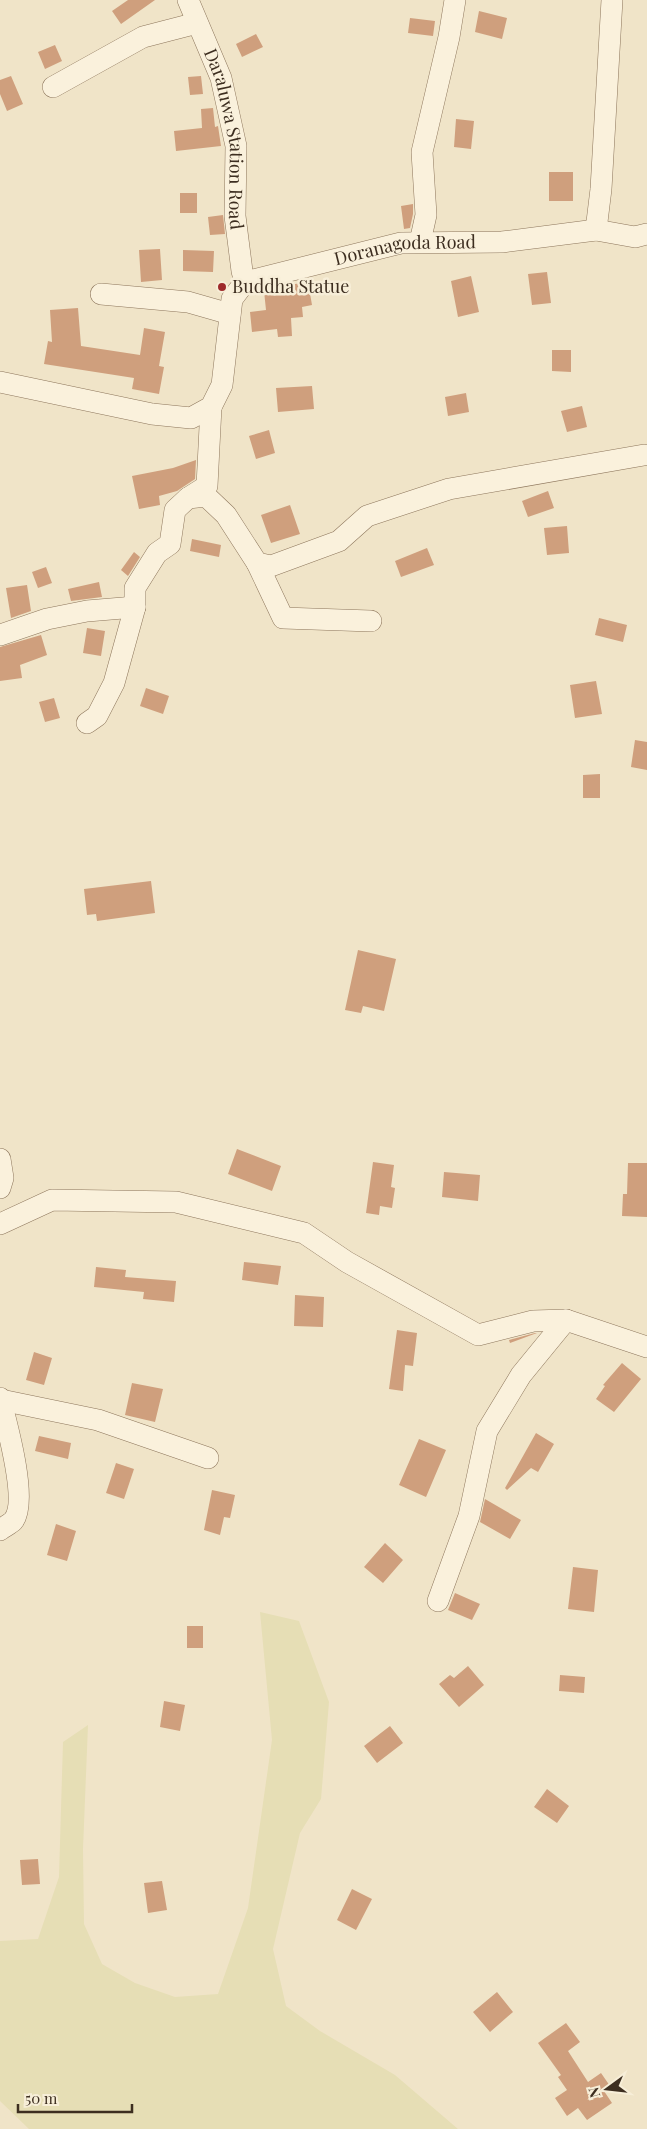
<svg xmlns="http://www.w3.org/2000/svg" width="647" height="2129" font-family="'Playfair Display',serif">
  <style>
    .farmland { fill: #e6deb5 }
    .building { fill: #cf9f7d }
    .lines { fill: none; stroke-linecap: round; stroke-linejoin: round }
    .minor-casing { stroke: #8d765c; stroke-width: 22 }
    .minor { stroke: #faf1dc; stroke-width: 21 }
    .poi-dot { fill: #9e2a2b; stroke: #f7eed8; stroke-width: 2 }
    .labels { text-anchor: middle; stroke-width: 5; stroke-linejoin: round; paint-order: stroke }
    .street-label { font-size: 18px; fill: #3d2e20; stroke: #f7eed8 }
    .poi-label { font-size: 18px; fill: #3d2e20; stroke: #f7eed8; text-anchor: start }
  </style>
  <rect width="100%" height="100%" fill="#f0e4c8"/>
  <path class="farmland" d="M260,1612L299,1621L329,1702L321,1799L300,1833L273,1949L286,2006L320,2031L395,2075L458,2129H29L0,2101V1941L38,1939L59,1877L63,1742L88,1725L83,1849L84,1924L102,1964L135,1983L175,1997L218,1994L248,1908L272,1740Z"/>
  <path class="building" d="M128,0H155L121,24L112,11Z
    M479,11L507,18L502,39L475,32Z
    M410,18L435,21L433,36L408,33Z
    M256,34L263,47L242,57L236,44Z
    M55,45L62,61L45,69L38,52Z
    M11,76L23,104L7,111L0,94V80Z
    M201,76L203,94L190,95L188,77Z
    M213,108L215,127L218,126L221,146L176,151L174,131L202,128L201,109Z
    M456,119L474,121L471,149L454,147Z
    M549,172H573V201H549Z
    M180,193H197V213H180Z
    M413,204V214L410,228L404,229L401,206Z
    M223,215L225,234L210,235L208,217Z
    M160,249L162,280L141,282L139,250Z
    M183,250L214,251L213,272L183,271Z
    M547,272L551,303L532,305L528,274Z
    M471,276L479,312L458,317L451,281Z
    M308,282L312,305L302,307L303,317L291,318L292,336L278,337L277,329L252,332L250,312L266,310L264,291L290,288L289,285Z
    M78,308L81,346L140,355L144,328L165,332L159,366L164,367L159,394L132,389L134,378L44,364L48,341L52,342L50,310Z
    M552,350H571V372L552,371Z
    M312,386L314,409L278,412L276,388Z
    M466,393L469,412L448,416L445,397Z
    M582,406L587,427L567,432L561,411Z
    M269,430L275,453L256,459L249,436Z
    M196,460L195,479L177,491L159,496L160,505L139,509L132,476L173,468Z
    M548,491L554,508L528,517L522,501Z
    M290,505L300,534L271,543L261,515Z
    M567,526L569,553L547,555L544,528Z
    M192,539L221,545L219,557L190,551Z
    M427,548L434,565L401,577L395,561Z
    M134,552L140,557L128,576L121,570Z
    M46,567L52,583L38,588L32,572Z
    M99,582L102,597L71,601L68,589Z
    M27,585L31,611L11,618L6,588Z
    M599,618L627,625L623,642L595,635Z
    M87,628L105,631L101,656L83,653Z
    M41,635L47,655L20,665L22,678L0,681V647Z
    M596,681L602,714L575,718L570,685Z
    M146,688L169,696L163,714L140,706Z
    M54,698L60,718L45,722L39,702Z
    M635,740L647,742V770L631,767Z
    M600,774V798H583V775Z
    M151,881L155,913L97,921L96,914L87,915L84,889Z
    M358,950L396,959L384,1011L363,1006L361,1013L345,1010Z
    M237,1149L281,1166L272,1191L228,1174Z
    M373,1162L394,1165L391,1187L395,1188L392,1208L380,1206L379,1215L366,1213Z
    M628,1163H647V1217L622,1216L623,1194H627Z
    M444,1172L480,1175L478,1201L442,1197Z
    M244,1262L281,1266L278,1285L242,1280Z
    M96,1267L126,1270L125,1277L176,1281L174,1302L143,1299L144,1292L94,1287Z
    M295,1295L324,1297L323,1327L294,1326Z
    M397,1330L417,1333L413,1366L405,1365L403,1391L389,1389Z
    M537,1333L510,1343L509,1340L535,1333Z
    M34,1352L52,1358L44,1385L26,1380Z
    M622,1363L641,1379L614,1412L596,1399L605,1386L603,1385Z
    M132,1383L163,1389L155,1422L125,1415Z
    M536,1433L554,1444L538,1472L531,1468L507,1490L505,1488Z
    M39,1436L71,1443L68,1459L35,1451Z
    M419,1439L446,1450L426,1497L399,1485Z
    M116,1463L134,1469L124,1499L106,1493Z
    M212,1490L235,1495L230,1518L224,1517L220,1535L204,1530Z
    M485,1499L521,1520L510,1539L480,1522Z
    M56,1524L76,1531L67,1561L47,1555Z
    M385,1543L403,1560L383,1583L364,1567Z
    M573,1567L598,1570L594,1612L568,1609Z
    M455,1593L480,1604L472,1620L448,1610Z
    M187,1626H203V1648H187Z
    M468,1666L484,1685L459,1707L439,1684L450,1675L454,1678Z
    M560,1675L585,1677L584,1693L559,1691Z
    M164,1701L185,1705L180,1731L160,1727Z
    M390,1726L403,1743L377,1763L364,1746Z
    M547,1789L569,1806L557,1823L534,1807Z
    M38,1859L40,1884L22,1885L20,1860Z
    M162,1881L167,1910L148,1913L144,1883Z
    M352,1889L372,1899L356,1930L337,1920Z
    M497,1992L513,2012L490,2032L473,2012Z
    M566,2023L580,2042L568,2051L588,2082L601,2073L610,2086L604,2091L612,2103L587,2120L578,2108L567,2116L555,2098L567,2090L558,2077L561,2075L538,2043Z"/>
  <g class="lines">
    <g class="minor-casing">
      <g id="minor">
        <path id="s1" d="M188,0L221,78L236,146L235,216L242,271L245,282"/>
        <path d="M53,87L143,37L197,23"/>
        <path d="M596,230L601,189L612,0"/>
        <path d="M420,242L426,215L422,152L449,37L455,0"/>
        <path d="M101,294L188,302L230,314"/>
        <path id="s2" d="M0,382L152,414L191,418L211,407L222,385L232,299L245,282L401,243L502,242L596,230L635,237L647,234"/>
        <path d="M188,498L207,486L211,407"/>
        <path d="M257,563L283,618L371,621"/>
        <path d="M0,635L47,619L87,611L135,607"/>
        <path d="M87,723L97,716L114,683L135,607V588L157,553L170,544L175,510L188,498L206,496L226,515L257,563L271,566L339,541L367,516L449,489L644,455"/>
        <path d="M0,1159L3,1178L0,1188"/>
        <path d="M0,1224L52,1200L176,1202L304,1233L347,1262L478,1335L533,1321L566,1320L647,1347"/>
        <path d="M0,1398C6,1421 29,1503 13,1521C10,1524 4,1527 0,1530"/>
        <path d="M1,1400L98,1420L208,1458"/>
        <path d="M438,1601L469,1516L487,1431L521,1375L566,1320"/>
      </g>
    </g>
    <use href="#minor" class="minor"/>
  </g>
  <circle class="poi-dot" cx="222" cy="287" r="5"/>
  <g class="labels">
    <g class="street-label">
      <text dy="6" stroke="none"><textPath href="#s1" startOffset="146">Daraluwa Station Road</textPath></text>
      <text dy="6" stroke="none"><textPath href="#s2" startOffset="514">Doranagoda Road</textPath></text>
    </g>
    <g class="poi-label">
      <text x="232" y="293">Buddha Statue</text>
    </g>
  </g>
  <g transform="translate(607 2089) rotate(255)" stroke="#f7eed8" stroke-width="4" paint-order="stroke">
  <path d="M0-4L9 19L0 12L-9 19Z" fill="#3d2e20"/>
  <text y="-8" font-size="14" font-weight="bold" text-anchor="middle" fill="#3d2e20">N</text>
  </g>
  <path d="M18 2104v8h114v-8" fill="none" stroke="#3d2e20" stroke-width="2.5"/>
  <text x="25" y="2104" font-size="15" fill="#3d2e20" stroke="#f7eed8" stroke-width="4" paint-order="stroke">50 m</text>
</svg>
